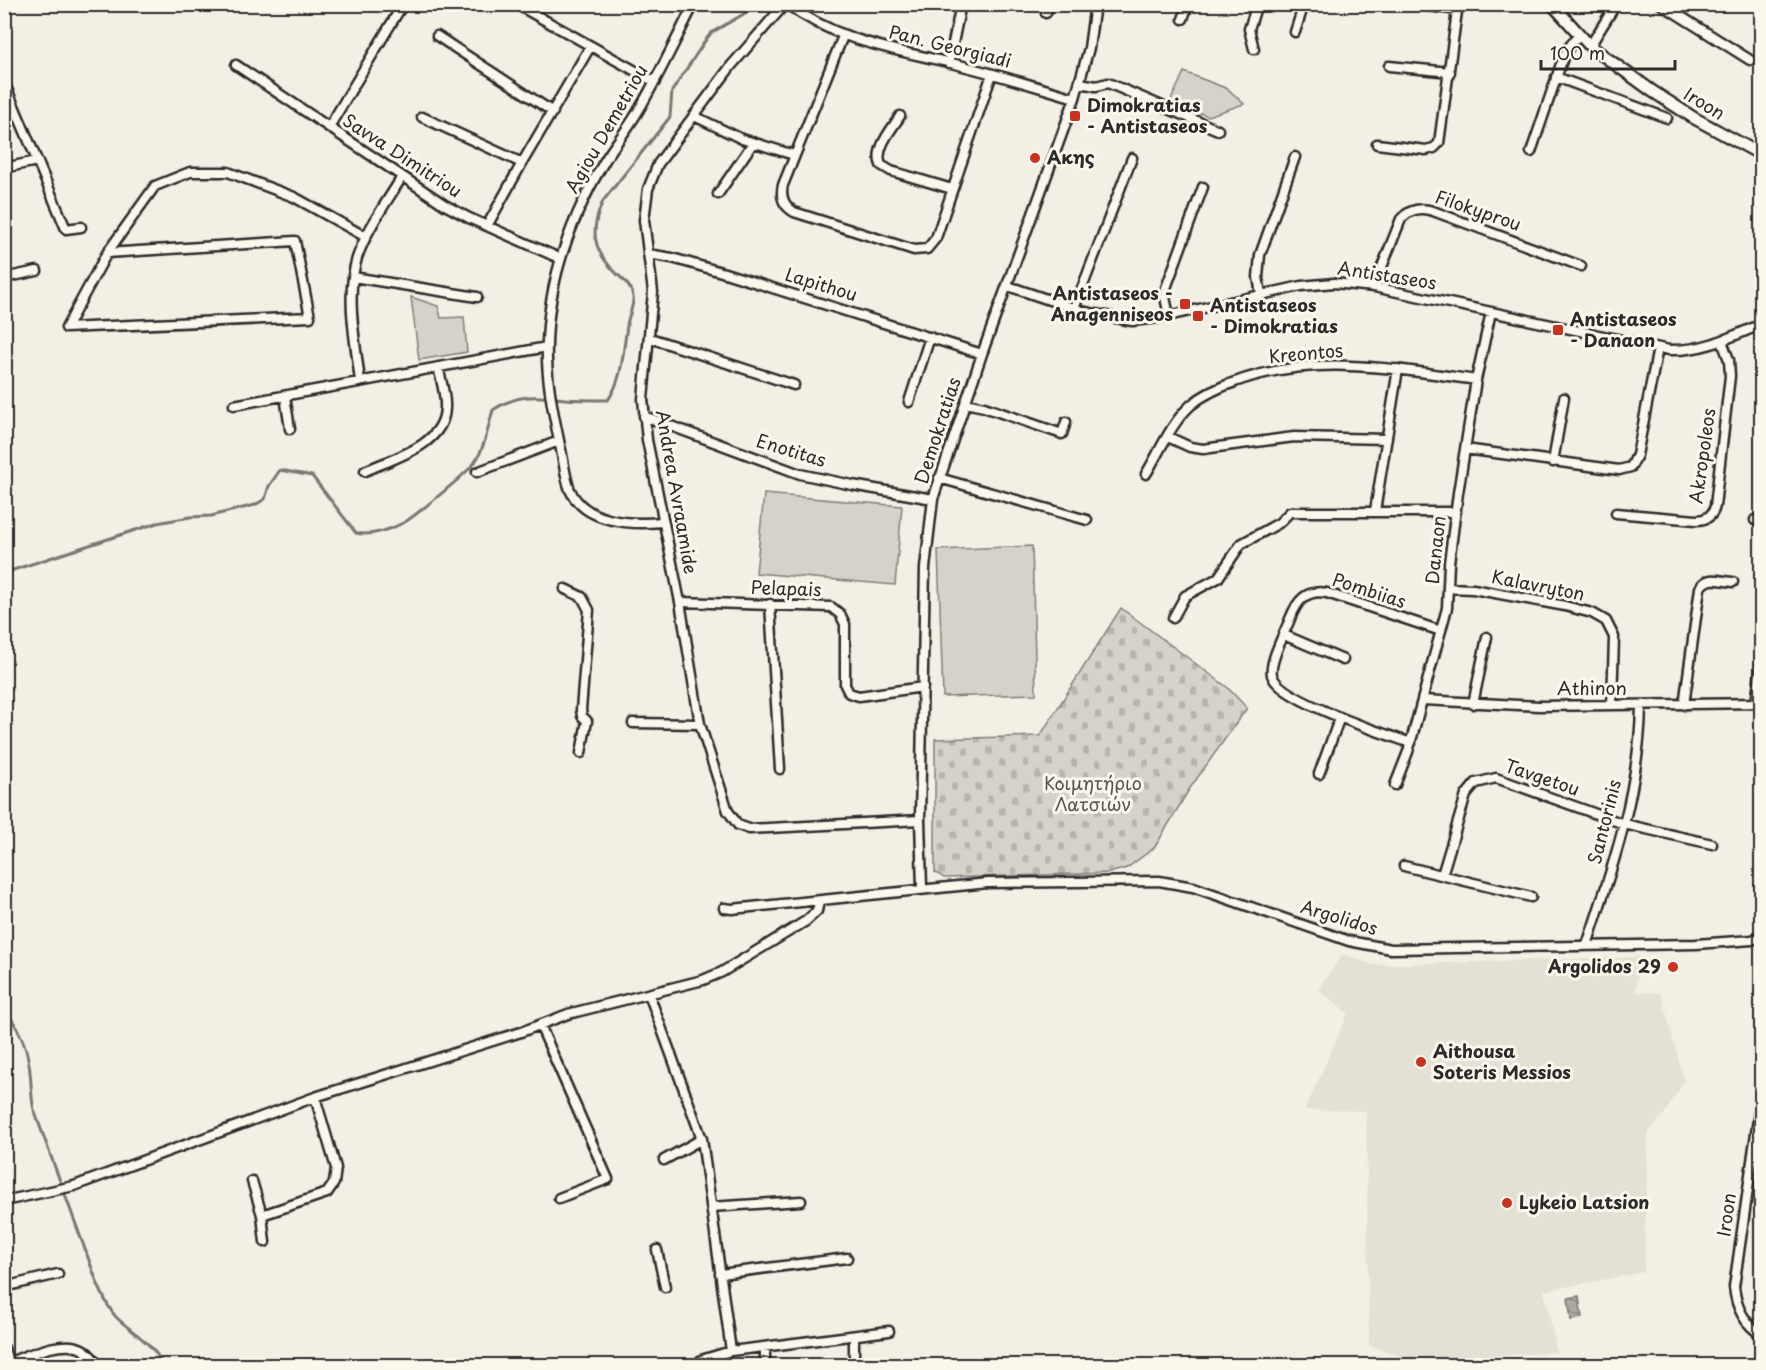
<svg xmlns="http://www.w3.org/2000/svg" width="1766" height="1370" font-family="'Playpen Sans',sans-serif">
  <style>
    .built { fill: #e4e0d6 }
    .cemetery { fill: url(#cemetery-stones); stroke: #807e7a; stroke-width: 1.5 }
    .park { fill: #d5d2c9; stroke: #807e7a; stroke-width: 1.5 }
    .water { fill: url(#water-waves); stroke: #787772; stroke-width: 1.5 }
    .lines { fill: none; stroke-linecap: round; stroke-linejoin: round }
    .stream { stroke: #787772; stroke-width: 3 }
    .minor-casing { stroke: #2b2b2b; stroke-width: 13 }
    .tertiary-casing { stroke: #2b2b2b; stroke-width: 15 }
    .minor { stroke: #fbf7ec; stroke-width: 8 }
    .tertiary { stroke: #fbf7ec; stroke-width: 10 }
    .poi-dot { fill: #c8321e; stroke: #fbf7ec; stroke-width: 2 }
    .labels { text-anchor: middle; stroke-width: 6; stroke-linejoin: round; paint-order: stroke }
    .street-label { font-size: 18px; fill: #2b2b2b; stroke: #fbf7ec }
    .poi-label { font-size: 18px; font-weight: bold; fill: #2b2b2b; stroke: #fbf7ec; text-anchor: start }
    .park-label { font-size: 18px; fill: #565552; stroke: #fbf7ec }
  </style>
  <defs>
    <pattern id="cemetery-stones" width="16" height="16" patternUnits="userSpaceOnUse" patternTransform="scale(1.5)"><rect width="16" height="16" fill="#d5d2c9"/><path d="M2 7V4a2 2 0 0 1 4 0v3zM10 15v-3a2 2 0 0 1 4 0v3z" fill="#b7b4ad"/></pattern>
    <pattern id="water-waves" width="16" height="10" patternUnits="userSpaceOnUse" patternTransform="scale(1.5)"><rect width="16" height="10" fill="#aca9a2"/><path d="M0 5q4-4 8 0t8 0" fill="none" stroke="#8c8a84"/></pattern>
  </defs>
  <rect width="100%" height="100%" fill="#f3efe4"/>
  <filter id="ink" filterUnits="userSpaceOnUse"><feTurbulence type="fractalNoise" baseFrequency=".0167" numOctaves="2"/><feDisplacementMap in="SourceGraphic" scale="12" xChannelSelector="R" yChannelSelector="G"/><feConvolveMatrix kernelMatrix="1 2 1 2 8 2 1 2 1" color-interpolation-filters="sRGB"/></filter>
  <g filter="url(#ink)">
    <path class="built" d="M1343,954L1374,965L1640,957L1635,992L1661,993L1684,1081L1665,1113L1648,1133L1644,1272L1544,1291L1557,1352L1413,1361L1369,1345L1366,1111L1305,1110L1348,1013L1318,989Z"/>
    <path class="cemetery" d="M1121,608L1227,687L1247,708L1188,791L1155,847L1127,868L1109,873L944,878L935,872V739L1040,736Z"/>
    <path class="park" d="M1184,72L1228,89L1244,104L1208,116L1170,102Z
      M411,297L438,306L441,318L464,317L467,352L419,360Z
      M764,494L902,506L895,585L756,573Z
      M1032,546L1036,694L943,697L938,550Z"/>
    <path class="water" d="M1579,1296L1582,1318L1571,1320L1568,1298Z"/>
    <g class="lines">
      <path class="stream" d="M4,573L157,523L190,517L211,516L255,505L265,499L269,486L280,470L312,476L356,533C370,537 392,529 405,522C416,515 469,472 475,462C485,447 488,427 493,410C519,393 536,396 565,399C579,400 594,400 608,400C624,378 623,346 628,320C630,313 634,304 633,297C632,286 622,279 615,272C592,249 590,230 603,201L670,117L672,91L705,41L711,33L761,4
        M4,1007C15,1023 25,1040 28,1059C32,1076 30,1093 34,1110L97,1282C102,1294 107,1307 116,1317C131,1332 155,1344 163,1366"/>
      <g class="minor-casing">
        <path id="minor" d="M516,4L655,82
          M785,4L731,66L658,164L648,189L644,220L653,292L643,399L647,440L680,602L700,724L728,811L738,825L749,829L920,820
          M787,4C836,41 893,49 951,63C993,73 1034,86 1075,98
          M1414,4L1458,10
          M1661,4L1750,60
          M1046,13L1049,4
          M1183,19L1188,4
          M1295,32L1304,4
          M437,36L553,112
          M843,36L783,185C780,197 784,206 794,212L914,250L927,249L936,238L992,74
          M1590,46L1616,4
          M1254,49L1249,29L1257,4
          M949,63L961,4
          M236,65L445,205L469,218L559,258
          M1389,66L1450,72
          M1556,77L1667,118
          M4,82L66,229L81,227
          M1080,83L1096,86L1108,83L1218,130
          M694,116L742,139L794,155
          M900,116C892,129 874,149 881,165L891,171L952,189
          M422,117L522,163
          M329,127L403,4
          M1377,144L1426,150L1434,148L1439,143L1458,4
          M1531,152L1563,58L1569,47L1578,36
          M4,168L37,161
          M718,194L753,143
          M487,226L522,163L590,47
          M107,253L66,328L310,317L295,241L107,253L155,186L190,172H228L294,197L366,237
          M648,254L672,258L725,273L982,354
          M353,277L477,297
          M4,278L37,271
          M1008,286L1085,312L1132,321L1159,318L1301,286L1334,283L1374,287L1669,350C1703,351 1731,337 1762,324
          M1374,287L1401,219C1410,209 1420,207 1433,211L1581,266
          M1261,294L1258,277L1260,255L1295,157
          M1074,309L1132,158
          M1169,316L1165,297L1166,288L1203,187
          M650,338L794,385
          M360,382C356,343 345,297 357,258C367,229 386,203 402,177
          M285,396L290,429
          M909,402L930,337
          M965,403L984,407L1062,434L1066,422
          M234,405L547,347
          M644,416L800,474L852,485L933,499
          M1168,437L1190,447L1203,449L1294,437L1387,439
          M1465,449L1619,470L1631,467L1637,455L1658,348
          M1553,462L1564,398
          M365,471C393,458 444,446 445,408C446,395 441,380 438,367
          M477,472L559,441
          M1146,474C1160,451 1171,423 1191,405C1204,394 1220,387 1235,382C1313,353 1396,369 1476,380
          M939,478L1087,520
          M1375,511L1398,369
          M1616,513L1696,520C1706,520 1713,516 1715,506L1730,376L1729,360L1722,341
          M1755,520L1762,521
          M662,522C631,525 585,523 570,490C565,477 564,463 561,450C555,421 548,390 547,360C545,289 568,223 604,162C614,145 627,130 637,113C658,78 675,41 694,4
          M1448,588L1473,589L1565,606L1592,613L1606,621L1614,637L1612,705
          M565,589L582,597L589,610L581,710L582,716L587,721L581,753
          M680,602L831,607L840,614L845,624V685L849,693L859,696L923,687
          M770,604L780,769
          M1173,618L1185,596L1218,578L1241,544L1279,523L1290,512H1456
          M1284,635L1343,660
          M1423,700L1539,706L1762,703
          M1756,703L1762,659
          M1473,704L1487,637
          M1684,705L1700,588C1707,575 1720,581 1733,582
          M633,723L700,724
          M1411,743C1385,734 1278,700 1272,675C1269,662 1285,632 1290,619C1297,601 1306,589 1327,593L1441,631
          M1319,774L1340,717
          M1395,785L1408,752L1447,608L1449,563L1458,493L1476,380L1491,312
          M1404,866L1531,897
          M1442,875L1466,795L1476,783L1496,778L1624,824L1712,844
          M922,888L920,820L925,568L933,499L982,354L1075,98L1089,48L1095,4
          M724,908L732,909L988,883L1159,881L1193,887L1349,941L1391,949L1696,944L1752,940L1762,936
          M1587,945C1613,867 1640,787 1641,705
          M649,994L702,1139L731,1351
          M540,1025L608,1179L559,1198
          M1762,1091L1734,1287C1736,1307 1744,1324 1762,1335
          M664,1160L702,1139
          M252,1181L262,1215L265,1242
          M4,1201L74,1186L315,1097L521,1032L568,1014L703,980L722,972L806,921L817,911L819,902
          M711,1207L801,1201
          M262,1215L327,1193L334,1183L336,1168L315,1097
          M657,1250L665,1287
          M720,1274L847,1258
          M4,1287L58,1274
          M854,1336V1366
          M765,1347V1366
          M4,1348L8,1362
          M701,1360L731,1351L889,1331
          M4,1364C25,1357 62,1338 82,1349C89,1352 94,1360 99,1366"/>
      </g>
      <g class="tertiary-casing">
        <path id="tertiary" d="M1552,4L1590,46L1652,91L1694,118L1762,155"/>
      </g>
      <use href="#minor" class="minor"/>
      <use href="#tertiary" class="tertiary"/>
    </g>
  </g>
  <g class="poi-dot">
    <rect x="1069" y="110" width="12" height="12" rx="3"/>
    <circle cx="1035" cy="158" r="6"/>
    <rect x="1179" y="298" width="12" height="12" rx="3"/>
    <rect x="1192" y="310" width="12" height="12" rx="3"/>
    <rect x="1552" y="324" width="12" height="12" rx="3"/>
    <circle cx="1673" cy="967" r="6"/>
    <circle cx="1421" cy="1062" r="6"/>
    <circle cx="1507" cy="1203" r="6"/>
  </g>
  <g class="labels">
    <g class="street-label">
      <text transform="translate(950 47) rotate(14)" y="6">Pan. Georgiadi</text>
      <text transform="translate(1704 104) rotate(31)" y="6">Iroon</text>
      <text transform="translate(607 129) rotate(-60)" y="6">Agiou Demetriou</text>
      <text transform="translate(402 156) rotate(33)" y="6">Savva Dimitriou</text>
      <text transform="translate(1478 211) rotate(19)" y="6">Filokyprou</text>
      <text transform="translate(1387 276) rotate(9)" y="6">Antistaseos</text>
      <text transform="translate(821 285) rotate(17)" y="6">Lapithou</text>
      <text transform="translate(1306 354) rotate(-5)" y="6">Kreontos</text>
      <text transform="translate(938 431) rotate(-72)" y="6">Demokratias</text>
      <text transform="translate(791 451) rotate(17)" y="6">Enotitas</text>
      <text transform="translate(1703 456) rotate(-82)" y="6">Akropoleos</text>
      <text transform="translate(676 492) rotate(80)" y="6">Andrea Avraamide</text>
      <text transform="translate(1436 550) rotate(-84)" y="6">Danaon</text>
      <text transform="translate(1538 586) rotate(11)" y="6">Kalavryton</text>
      <text transform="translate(786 589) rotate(2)" y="6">Pelapais</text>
      <text transform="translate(1369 591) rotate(18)" y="6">Pombiias</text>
      <text x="1592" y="695">Athinon</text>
      <text transform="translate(1542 778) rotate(19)" y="6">Tavgetou</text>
      <text transform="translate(1605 822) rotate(-76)" y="6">Santorinis</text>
      <text transform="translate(1339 918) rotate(17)" y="6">Argolidos</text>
      <text transform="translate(1727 1215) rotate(-82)" y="6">Iroon</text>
    </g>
    <g class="poi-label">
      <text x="1087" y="112">Dimokratias<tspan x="1087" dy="21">- Antistaseos</tspan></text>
      <text x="1047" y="164">Ακης</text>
      <text x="1173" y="300" text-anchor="end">Antistaseos -<tspan x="1173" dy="21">Anagenniseos</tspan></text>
      <text x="1210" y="312">Antistaseos<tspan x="1210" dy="21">- Dimokratias</tspan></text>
      <text x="1570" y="326">Antistaseos<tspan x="1570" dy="21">- Danaon</tspan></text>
      <text x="1661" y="973" text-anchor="end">Argolidos 29</text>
      <text x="1433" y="1058">Aithousa<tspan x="1433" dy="21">Soteris Messios</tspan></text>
      <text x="1519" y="1209">Lykeio Latsion</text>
    </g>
    <g class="park-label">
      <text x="1093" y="790">Κοιμητήριο<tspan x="1093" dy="21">Λατσιών</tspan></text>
    </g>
  </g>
  <rect width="1766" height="1370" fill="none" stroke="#fbf7ec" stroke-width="24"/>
  <rect x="12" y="12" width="1742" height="1346" fill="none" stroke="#2b2b2b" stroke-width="2" filter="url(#ink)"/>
  <path d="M1541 60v9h134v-9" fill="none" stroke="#2b2b2b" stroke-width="3"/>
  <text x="1550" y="60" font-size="18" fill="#2b2b2b" stroke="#fbf7ec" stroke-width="4.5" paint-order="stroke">100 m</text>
</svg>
